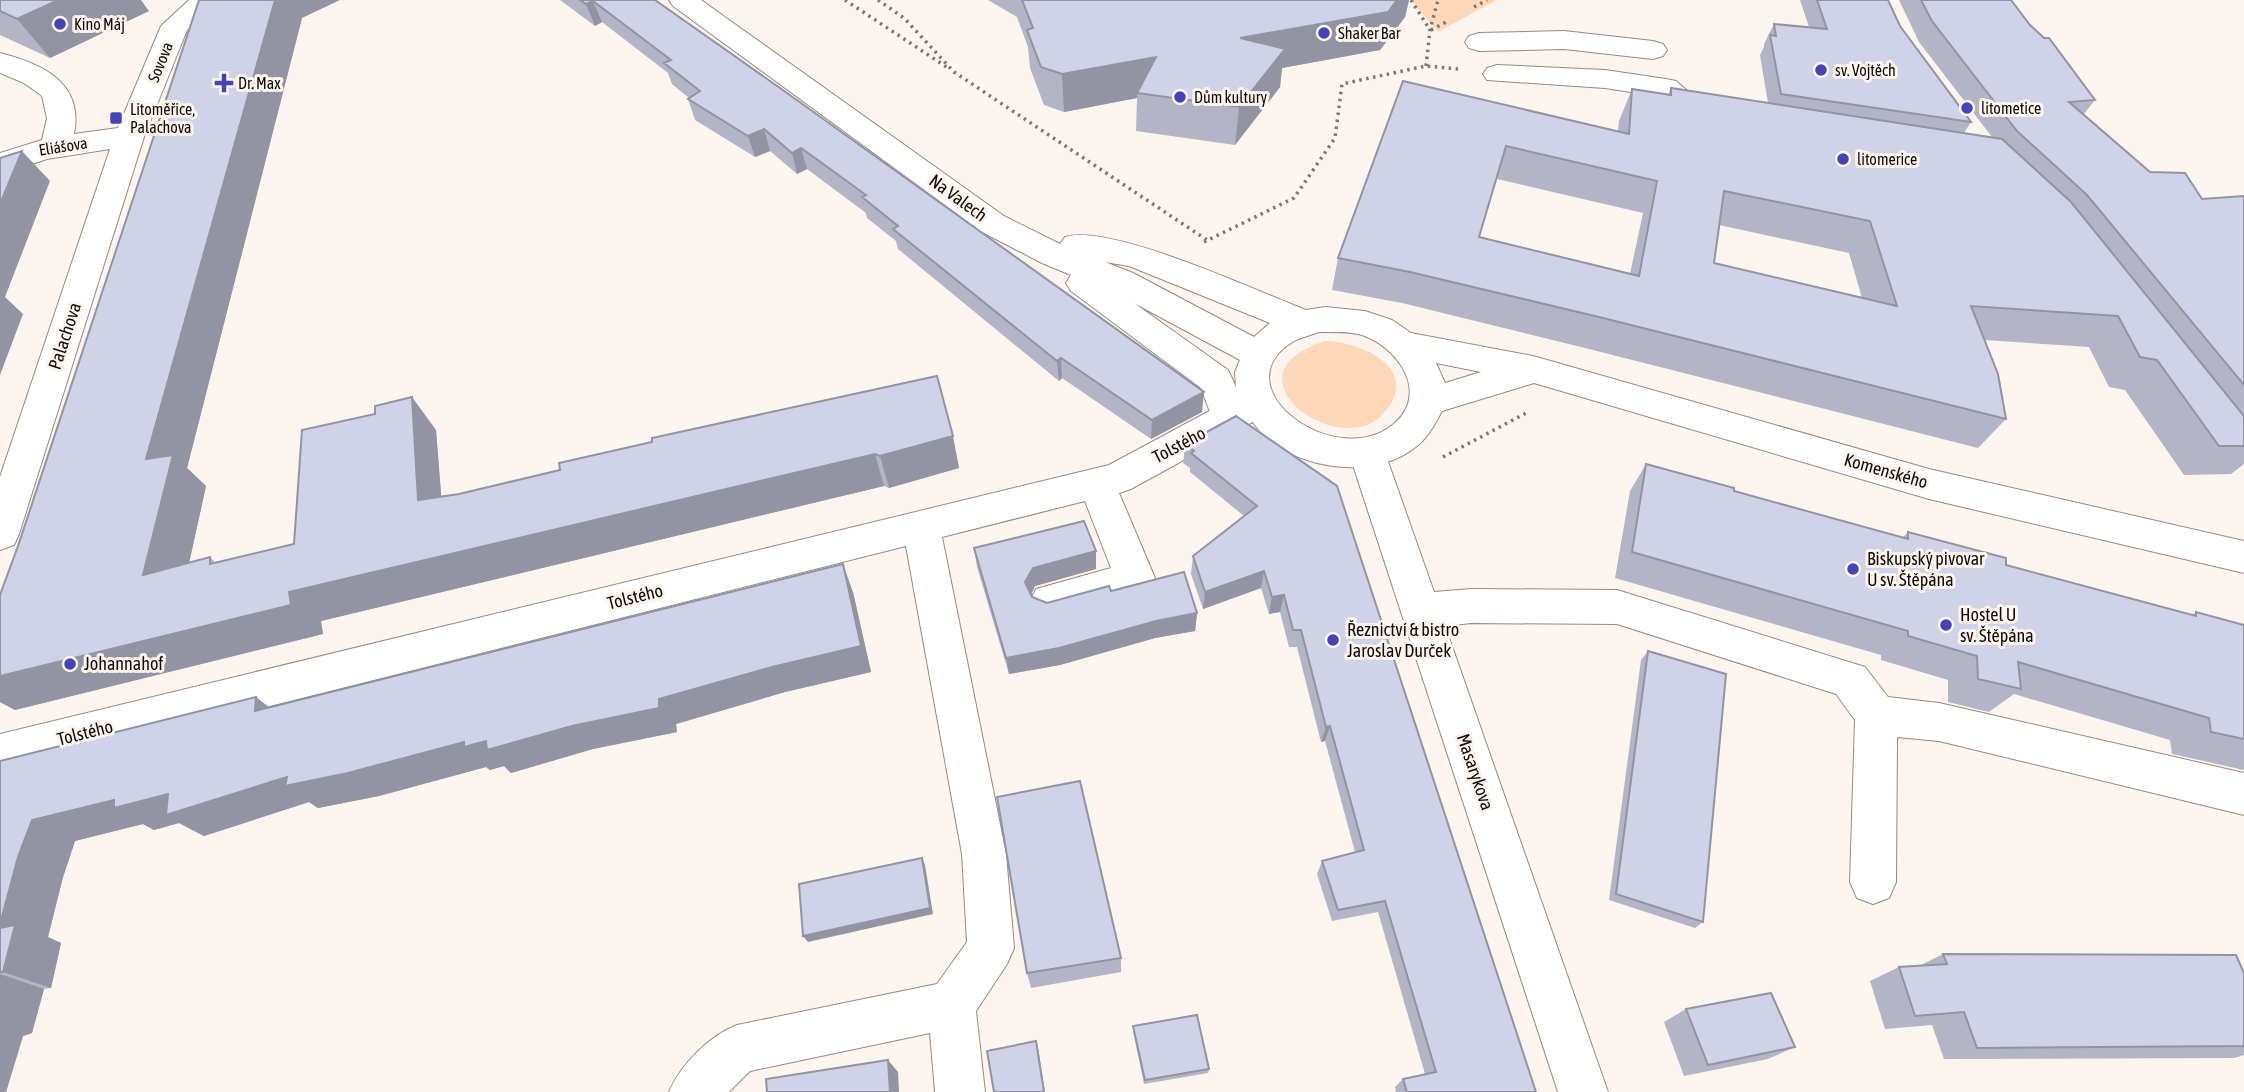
<svg xmlns="http://www.w3.org/2000/svg" width="2244" height="1092" font-family="'Asap Condensed',sans-serif">
  <style>
    .green { fill: #ffd8b9 }
    .lines { fill: none; stroke-linecap: round; stroke-linejoin: round }
    .minor-casing { stroke: #99897c; stroke-width: 2 }
    .major-casing { stroke: #99897c; stroke-width: 2 }
    .path { stroke: #7d7671; stroke-width: 3.5; stroke-dasharray: 2.5 4.5; stroke-linecap: butt }
    .minor { fill: #fff; fill-rule: evenodd }
    .major { fill: #fff; fill-rule: evenodd }
    .wall { fill: #b3b5c7; fill-rule: evenodd }
    .shaded-wall { fill: #9294a2 }
    .building { fill: #d0d3e7; stroke: #9294a2; stroke-width: 2; fill-rule: evenodd }
    .poi-dot { fill: #4842b8; stroke: #fcf5ef; stroke-width: 2.5 }
    .labels { text-anchor: middle; stroke-width: 6; stroke-linejoin: round; paint-order: stroke }
    .far-poi-label { font-size: 16px; fill: #100a06; stroke: #fcf5ef; text-anchor: start }
    .far-street-label { font-size: 16px; fill: #100a06; stroke: #fcf5ef }
    .street-label { font-size: 18px; fill: #100a06; stroke: #fcf5ef }
    .poi-label { font-size: 18px; fill: #100a06; stroke: #fcf5ef; text-anchor: start }
  </style>
  <rect width="100%" height="100%" fill="#fcf5ef"/>
  <path class="green" d="M1411,0H1497L1438,32Z
    M1325,341C1364,342 1423,370 1383,414C1340,462 1218,375 1325,341Z"/>
  <g class="lines">
    <g class="minor-casing">
      <path id="minor" d="M189,0H220L187,30L144,137L19,534L14,545L0,550V477L110,149L47,159L0,175V153L42,140L47,118L42,96L24,83L0,73V53C43,64 84,83 74,134L118,128L161,26Z
        M1564,31L1653,41L1663,44L1667,50L1663,56L1653,59L1564,49L1479,51L1469,48L1465,42L1469,36L1479,33Z
        M1497,65L1605,70L1666,79L1676,81L1697,99L1725,111L1729,118L1725,125L1714,128L1703,125L1677,113L1657,96L1605,88L1487,80L1483,74L1487,68Z
        M1256,389L1269,393L1274,403L1269,413L1131,489L1119,493L1155,578L1149,590L1050,618L1036,613L1030,601L1036,589L1111,568L1085,501L942,537L1006,854L1014,948L1007,964L976,1011L985,1092H935L930,1033L750,1071L729,1092H669C681,1064 709,1036 737,1025L937,984L967,942L962,854L906,546L0,774V734L1109,465L1243,393Z
        M1367,438L1380,443L1385,453L1434,592L1471,589L1617,590L1865,667L1888,697L1939,703L2244,773V815L1939,741L1897,737L1896,882L1889,898L1873,904L1857,898L1850,882L1855,720L1836,694L1617,624L1471,623L1445,626L1608,1092H1558L1349,453L1354,443Z"/>
    </g>
    <g class="major-casing">
      <path id="major" d="M669,0H701L1004,216L1060,244L1065,237C1111,223 1256,291 1306,310L1325,307L1365,311L1392,320L1411,333L1533,356L1929,469L2244,541V573L1929,499L1534,383L1442,411C1435,424 1428,437 1417,446C1379,478 1311,471 1273,443C1259,433 1251,420 1242,405L1247,418L1242,428L1229,432L1216,428L1201,388L1071,291L1066,283L1071,275L1042,263L982,232L673,6ZM1105,262L1129,266L1270,323L1254,337L1133,273ZM1134,303L1240,360L1235,372L1236,387L1228,370ZM1319,332C1333,332 1349,331 1362,335C1397,347 1428,390 1397,421C1341,476 1216,388 1294,341C1302,337 1311,335 1319,332ZM1436,363L1481,372L1445,383Z"/>
    </g>
    <path class="path" d="M845,0L948,68
      M878,0L904,18L954,72L1207,240
      M1411,0L1430,30
      M1474,7L1487,0
      M1431,30L1448,21
      M1426,66L1430,30L1438,0
      M1204,242L1294,198L1335,138L1342,84L1426,66L1458,69
      M1443,457L1528,412"/>
    <use href="#minor" class="minor"/>
    <use href="#major" class="major"/>
  </g>
  <path class="wall" d="M0,0L149,11L50,58L0,35Z
    M560,0H655L1202,412L1151,439L1062,378L1059,381L898,249L896,241L867,218L866,213L807,169L797,174L770,151L755,157L695,120L688,99L689,98L672,84L668,73L602,22L595,26Z
    M988,0H1409L1405,17L1380,50L1282,68L1280,87L1235,145L1136,131L1137,98L1064,112L1044,105L1030,68L1028,47L1017,17Z
    M1800,0H1888L1900,26L1971,122L1964,133L1992,137L1919,42L1899,0H2011L2030,25L2095,100L2084,114L2150,172L2202,199L2244,196V464L2231,474L2184,475L2125,390L2109,387L2089,347L1984,340L2006,419L1978,448L1585,348L1402,303L1332,290L1338,258L1403,81L1618,131L1619,121L1632,89L1668,94L1671,88L1768,103L1760,55L1764,47V44L1774,24L1809,27ZM1497,179L1643,213L1630,274L1479,237ZM1719,225L1849,253L1862,298L1714,263Z
    M302,18L187,468L206,486L189,563L210,557L216,563L294,544L436,430L441,496L459,494L560,470L937,376L959,468L889,488L884,486L321,621L323,634L15,710L0,702V595Z
    M1236,416L1536,1092H1396L1395,1087L1403,1079L1425,1074L1378,912L1332,921L1317,874L1322,861L1355,852L1325,741L1321,742L1297,647H1289L1280,612L1269,614L1261,588L1203,609L1191,574L1193,556L1244,516L1190,472V468L1183,463L1185,444Z
    M1646,464L1734,491L1903,537L1908,532L2006,565L2192,615L2196,612L2244,625V770L2172,754L2170,740L2014,694L1989,712L1948,702V680L1881,660V655L1615,578L1630,491Z
    M974,548L1096,551V569L1035,586L1031,595L1032,597L1047,603L1111,591L1197,613L1195,631L1155,638L1060,665L1009,674L977,567Z
    M853,592L871,672L785,692L676,724L677,732L593,749L511,773L504,766L490,770L486,767L379,796L318,808L309,802L204,836L179,823L154,830L143,824L75,841L63,877L48,937L61,943L51,988L44,989L32,1033L23,1036L6,1092H0V761Z
    M1648,651L1703,922L1695,928L1609,900L1641,660Z
    M1943,954L2244,973V1055L2234,1058L1944,1059L1932,1025L1885,1029L1870,981L1899,967L1919,966Z
    M1121,958V972L1031,988L1027,973Z
    M1686,1009L1795,1047L1768,1059L1684,1076L1664,1022Z
    M1133,1026L1209,1069L1208,1073L1144,1084L1133,1031Z"/>
  <path class="shaded-wall" d="M58,0H141L149,11L50,58L17,19Z
    M275,0H340L302,18L187,468L206,486L180,604L143,575L146,459Z
    M1397,0H1409L1405,17L1380,50L1282,68L1280,87L1235,145L1239,107L1240,38Z
    M593,1L602,22L595,26L586,4Z
    M1156,57L1137,93V98L1064,112L1062,74Z
    M764,129L770,151L755,157L748,136Z
    M801,148L807,169L797,174L792,153Z
    M22,151L50,181L5,297L23,314L0,375V204Z
    M1061,358L1062,378L1059,381L1057,361Z
    M1204,392L1202,412L1151,439L1152,420Z
    M412,397L436,430L444,530L418,500Z
    M953,436L959,468L889,488L880,456Z
    M875,454L884,486L321,621L323,634L15,710L0,702V676L289,592Z
    M1096,551V569L1035,586L1028,600L1025,582L1033,568Z
    M843,564L853,592L871,672L785,692L676,724L677,732L593,749L511,773L504,766L490,770L486,767L379,796L318,808L309,802L204,836L179,823L154,830L143,824L75,841L63,877L48,937L61,943L51,988L3,972L0,924L18,857L32,820L114,800L287,777L464,742L659,699Z
    M1264,571L1261,588L1203,609L1205,592Z
    M1284,595L1280,612L1269,614L1272,597Z
    M1197,613L1195,631L1155,638L1060,665L1009,674L1006,658L1156,621Z
    M256,697L288,722L255,711Z
    M1330,726L1325,741L1321,742L1326,727Z
    M922,858L925,865L933,914L808,942L803,936Z
    M0,974L44,989L32,1033L23,1036L6,1092H0Z
    M1036,1041L1038,1048L1045,1092H1044Z
    M888,1060L898,1072L899,1092H890Z"/>
  <path class="building" d="M0,0H58L17,19L0,11Z
    M199,0H275L146,459L173,455L143,575L210,557V564L294,544L302,430L375,414V406L412,397L418,500L459,494L560,470L559,463L652,442V438L937,376L953,436L880,456L875,454L289,592L291,605L0,676V595L18,546Z
    M580,0H655L787,93L1204,392L1152,420L1061,358L1057,361L893,229L898,226L862,197L866,195L801,148L792,153L764,129L748,136L688,99L700,91L664,63L671,60L593,1L586,4Z
    M1022,0H1397L1388,12L1240,38L1285,49L1239,107L1137,93L1156,57L1062,74L1041,67L1027,30L1033,28Z
    M1817,0H1888L1900,26L1971,122L1781,94L1770,35L1776,36L1774,24L1827,29Z
    M1921,0H2011L2030,25L2044,38H2049L2095,100L2069,102L2150,172L2185,173L2202,199L2244,196V385L2087,195L2017,131L1932,21Z
    M1403,81L1629,134L1632,89L1671,95V88L2002,139L2071,202L2244,416V446H2219L2157,360L2140,357L2118,316L1971,306L1998,374L2006,419L1599,317L1410,272L1338,258ZM1506,146L1657,181L1639,276L1479,237ZM1724,191L1870,221L1897,306L1714,263Z
    M22,151L0,204V158Z
    M1236,416L1337,486L1536,1092H1407L1403,1079L1436,1072L1385,901L1338,910L1322,861L1364,850L1330,726L1326,727L1301,630H1293L1284,595L1272,597L1264,571L1205,592L1193,556L1257,506L1191,453L1194,451L1185,444Z
    M1646,464L1734,488V491L1908,539V532L2006,558V565L2196,616V612L2244,625V739L2211,732L2209,718L2018,662L2021,689L1978,679L1977,656L1908,636V631L1632,552Z
    M1084,521L1096,551L1033,568L1025,582L1032,597L1047,603L1109,586L1111,591L1184,572L1197,613L1156,621L1059,648L1006,658L974,548Z
    M843,564L861,646L772,667L659,699V708L572,726L487,750L486,741L464,747V742L348,773L285,786L287,777L166,815L168,794L114,808V800L32,820L18,857L0,924V761L256,697L255,711Z
    M1648,651L1726,674L1703,922L1616,894Z
    M1080,781L1121,958L1027,973L997,797Z
    M922,858L930,908L803,936L799,884Z
    M15,925L3,972H0V928Z
    M1943,954L2236,955L2244,973V1046L1977,1048L1964,1012L1915,1016L1899,967L1947,964Z
    M1771,993L1795,1047L1708,1065L1686,1009Z
    M1197,1015L1209,1069L1145,1080L1133,1026Z
    M1036,1041L1044,1092H994L987,1051Z
    M888,1060L890,1092H767L766,1079Z"/>
  <g class="poi-dot">
    <circle cx="60" cy="24" r="7"/>
    <circle cx="1324" cy="33" r="7"/>
    <circle cx="1821" cy="70" r="7"/>
    <path d="M220.5 72.5h7v7h7v7h-7v7h-7v-7h-7v-7h7z"/>
    <circle cx="1180" cy="97" r="7"/>
    <circle cx="1967" cy="108" r="7"/>
    <rect x="109" y="111" width="14" height="14" rx="3.5"/>
    <circle cx="1843" cy="159" r="7"/>
    <circle cx="1853" cy="569" r="7"/>
    <circle cx="1946" cy="625" r="7"/>
    <circle cx="1333" cy="640" r="7"/>
    <circle cx="70" cy="664" r="7"/>
  </g>
  <g class="labels">
    <g class="far-poi-label">
      <text x="74" y="30">Kino Máj</text>
      <text x="1338" y="39">Shaker Bar</text>
      <text x="1835" y="76">sv. Vojtěch</text>
      <text x="238" y="89">Dr. Max</text>
      <text x="1194" y="103">Dům kultury</text>
      <text x="1981" y="114">litometice</text>
      <text x="130" y="115">Litoměřice,<tspan x="130" dy="18">Palachova</tspan></text>
      <text x="1857" y="165">litomerice</text>
    </g>
    <g class="far-street-label">
      <text transform="translate(160 62) rotate(-68)" y="6">Sovova</text>
      <text transform="translate(63 146) rotate(-9)" y="6">Eliášova</text>
    </g>
    <g class="street-label">
      <text transform="translate(958 198) rotate(36)" y="6">Na Valech</text>
      <text transform="translate(65 336) rotate(-72)" y="6">Palachova</text>
      <text transform="translate(1179 445) rotate(-28)" y="6">Tolstého</text>
      <text transform="translate(1886 471) rotate(16)" y="6">Komenského</text>
      <text transform="translate(635 597) rotate(-14)" y="6">Tolstého</text>
      <text transform="translate(85 733) rotate(-14)" y="6">Tolstého</text>
      <text transform="translate(1475 772) rotate(71)" y="6">Masarykova</text>
    </g>
    <g class="poi-label">
      <text x="1867" y="565">Biskupský pivovar<tspan x="1867" dy="21">U sv. Štěpána</tspan></text>
      <text x="1960" y="621">Hostel U<tspan x="1960" dy="21">sv. Štěpána</tspan></text>
      <text x="1347" y="636">Řeznictví &amp; bistro<tspan x="1347" dy="21">Jaroslav Durček</tspan></text>
      <text x="84" y="670">Johannahof</text>
    </g>
  </g>
</svg>
